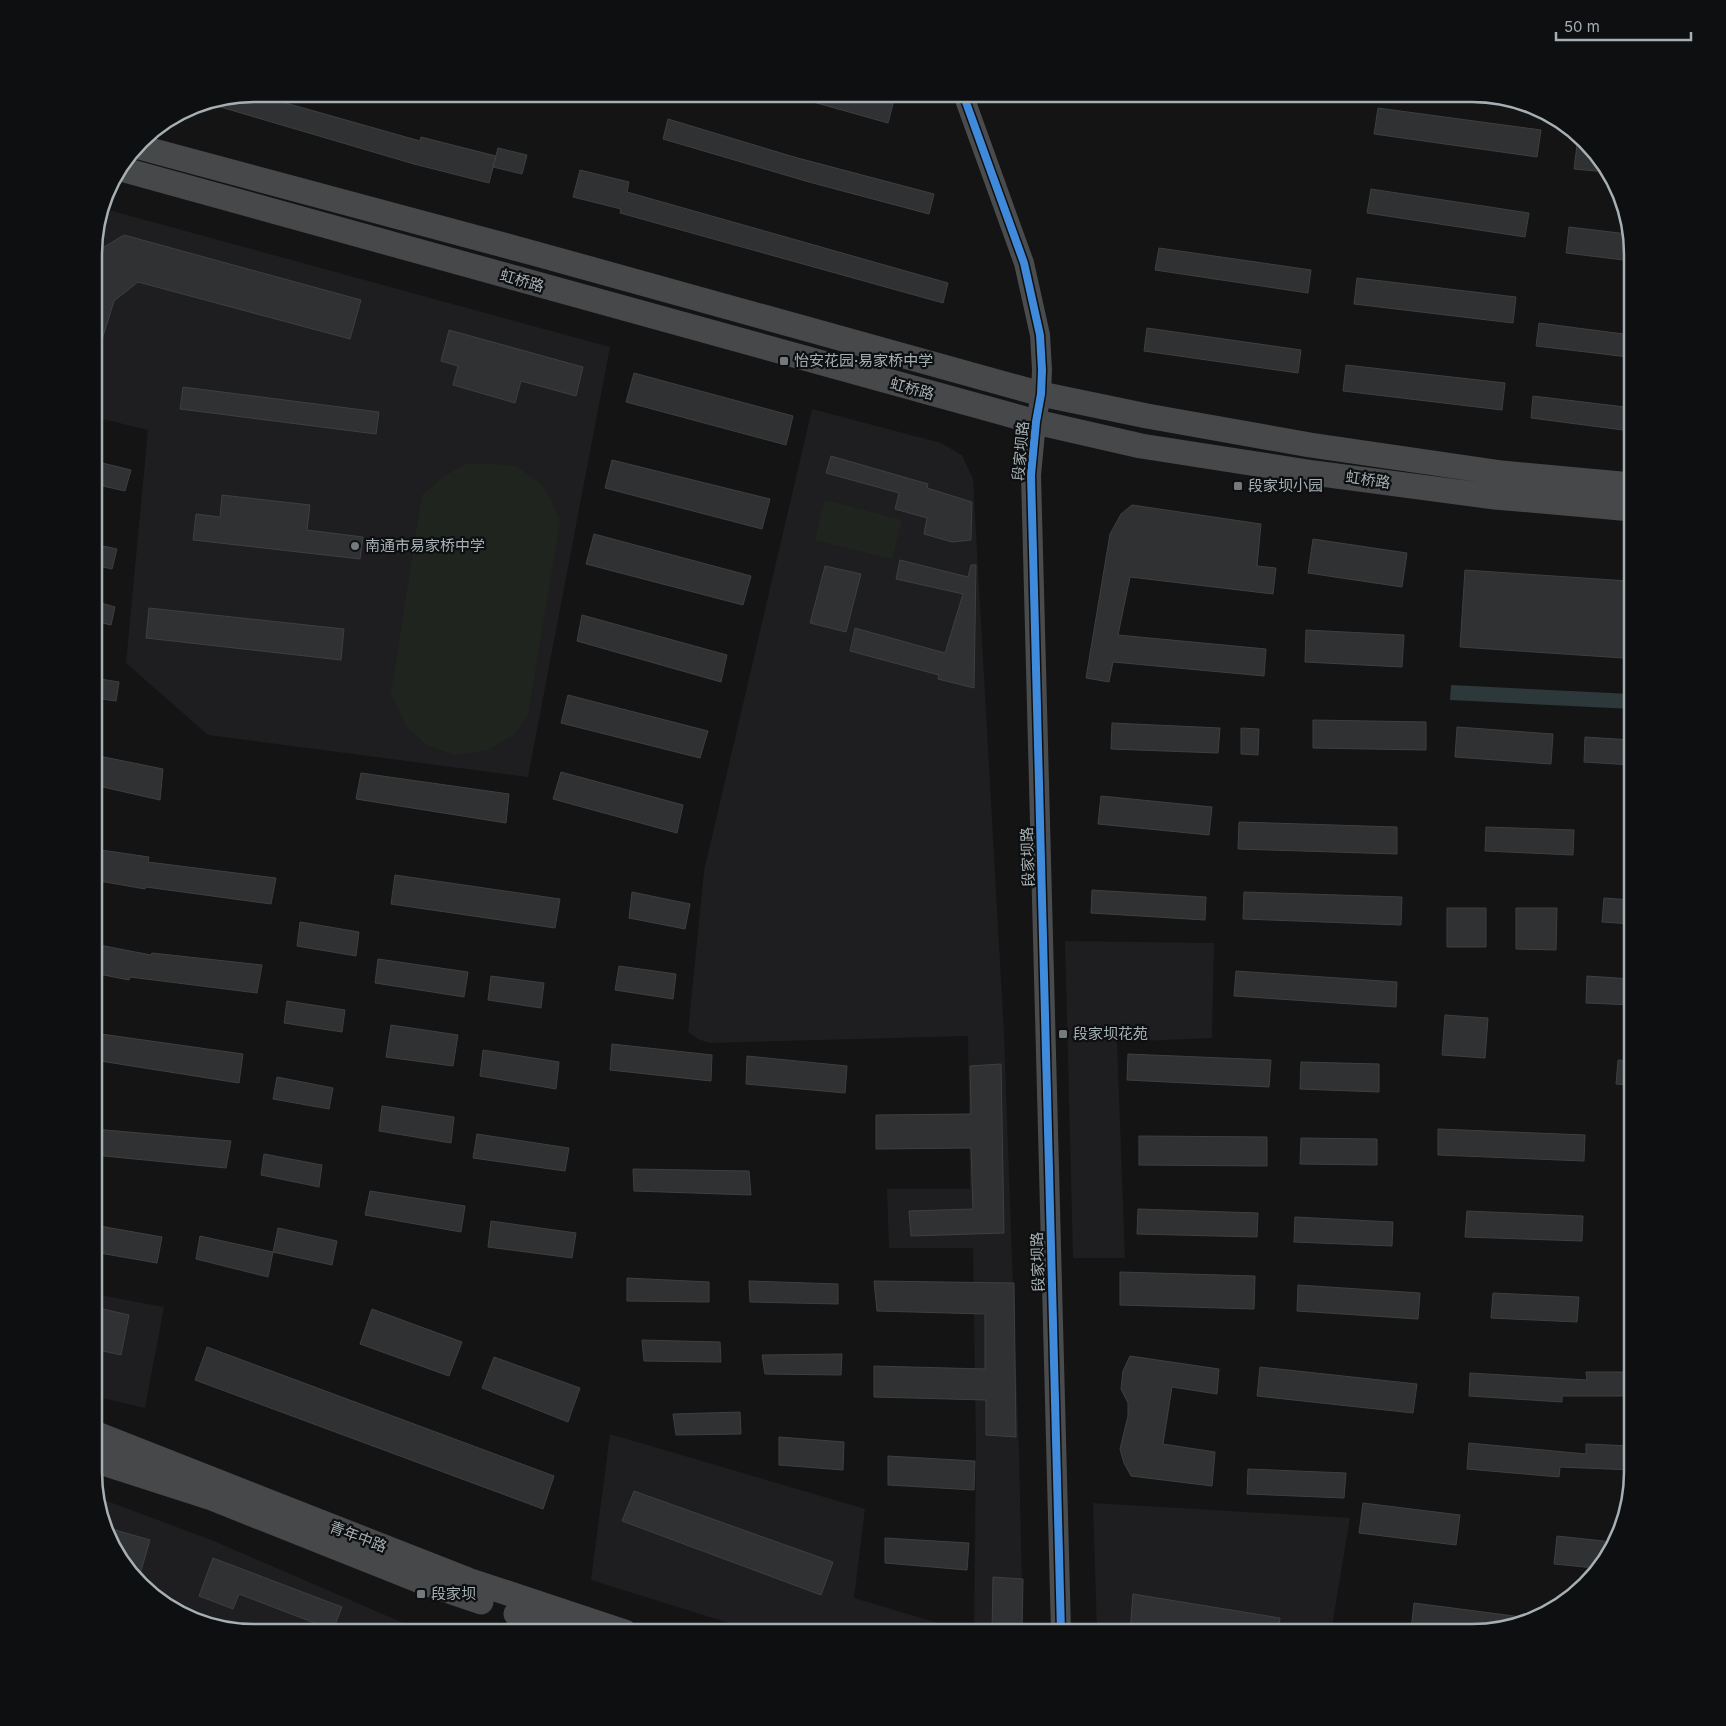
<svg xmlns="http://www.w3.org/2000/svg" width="1726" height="1726" font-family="Inter,'Noto Sans SC',sans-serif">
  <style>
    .built { fill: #1e1e20 }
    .green { fill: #20241e }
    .water { fill: #2c3839 }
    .building { fill: #303132; stroke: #3d3f40 }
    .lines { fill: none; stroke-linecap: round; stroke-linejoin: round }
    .minor { stroke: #494b4d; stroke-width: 20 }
    .major { stroke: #464849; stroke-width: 25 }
    .cycleway-casing { stroke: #0e0f10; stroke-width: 11 }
    .cycleway { stroke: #408adc; stroke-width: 8 }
    .poi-dot { fill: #73797c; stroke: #0e0f10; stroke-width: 2 }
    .labels { text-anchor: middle; stroke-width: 4.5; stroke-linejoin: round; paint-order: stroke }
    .street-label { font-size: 15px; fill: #a6b0b4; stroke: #0e0f10 }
    .poi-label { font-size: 15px; fill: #a6b0b4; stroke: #0e0f10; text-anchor: start }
    .rim { fill: none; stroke: #a6b0b4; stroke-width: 2.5 }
  </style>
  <rect width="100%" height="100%" fill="#141414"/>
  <path class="built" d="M105,209L610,347L528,777L208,735L126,663L148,430L94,417V244L103,210Z
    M812,409L941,443L962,455L973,479L1004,1034L1019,1453L1023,1632H974L976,1451L973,1248H889L887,1189H970L968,1036L709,1043L698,1039L688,1032L704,871Z
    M1065,941L1214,943L1212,1038L1117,1042L1125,1258H1073Z
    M94,1294L164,1307L145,1408L94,1396Z
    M610,1434L865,1509L854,1598L968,1632H758L591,1580Z
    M99,1498L214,1541L401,1622L436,1632H255L193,1620L134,1578L106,1533Z
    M1093,1503L1350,1518L1331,1632H1097Z"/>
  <path class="green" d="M466,464H494L516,466L540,483L551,500L560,521L528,714L514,735L487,750L455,755L427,745L407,728L391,694L422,495L446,475Z
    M825,500L902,520L892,559L815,540Z"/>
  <path class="water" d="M1451,685L1632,694V709L1450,700Z"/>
  <path class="building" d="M254,94L420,141L421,137L496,156L489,183L414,164L207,103Z
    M799,94H871L894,100L888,123L799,98Z
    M1378,108L1541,130L1537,157L1374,134Z
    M668,119L794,157L934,194L929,214L809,182L663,139Z
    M1578,137L1592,148L1607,172L1574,169Z
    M498,148L527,155L522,174L493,167Z
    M580,170L629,182L627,192L948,283L943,303L620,213L621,209L573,197Z
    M1371,189L1529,213L1525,237L1367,213Z
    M1569,227L1628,234L1632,261L1566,253Z
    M124,235L361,300L350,339L138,282L114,301L97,356L94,355V253Z
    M1159,248L1311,270L1308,293L1155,270Z
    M1357,278L1516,297L1513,323L1354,304Z
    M1539,323L1631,335L1628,357L1536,346Z
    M1147,328L1301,350L1298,373L1144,351Z
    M449,330L583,367L576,396L521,381L515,403L453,385L458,366L441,361Z
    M1346,365L1505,383L1502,410L1343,391Z
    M634,373L793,416L786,445L626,402Z
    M183,387L379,412L376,434L180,409Z
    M1533,396L1625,407L1623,430L1531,418Z
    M831,456L928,484L927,488L972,502L971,540L952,542L924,534L927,518L895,509L899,493L826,473Z
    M612,460L770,499L762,529L605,488Z
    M94,461L131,470L125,491L94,484Z
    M222,495L310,505L307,530L363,537L360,559L193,540L196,514L220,517Z
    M1132,505L1261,524L1257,566L1276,568L1273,594L1130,577L1118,635L1266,649L1264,676L1113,662L1109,682L1086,678L1110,534L1121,514Z
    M594,534L751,576L743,605L586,564Z
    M1313,539L1407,553L1402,587L1308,573Z
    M94,544L117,549L112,569L94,565Z
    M900,560L968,577L971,565H976L974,688L938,679L939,675L850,651L855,628L945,653L963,594L896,579Z
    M825,566L861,574L846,632L810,623Z
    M1465,570L1628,581L1623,658L1460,647Z
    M94,601L115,607L111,625L94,621Z
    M149,608L344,629L341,660L146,638Z
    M582,615L727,655L721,682L577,641Z
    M1306,630L1404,635L1402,667L1305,662Z
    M94,678L119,682L116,701L94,698Z
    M568,695L708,731L700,758L561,723Z
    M1313,720L1426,722V750L1313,748Z
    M1112,723L1220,728L1218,753L1111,749Z
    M1457,727L1553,734L1551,764L1455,757Z
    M1241,728L1259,729L1258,755L1241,754Z
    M1585,737L1632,740V765L1584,762Z
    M94,755L163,769L160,800L94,785Z
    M561,772L683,805L677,833L553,799Z
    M361,773L509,794L506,823L356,799Z
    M1101,796L1212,807L1209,835L1098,824Z
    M1239,822L1397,827V854L1238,849Z
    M1486,827L1574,830L1573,855L1485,851Z
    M94,849L149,857L148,862L276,878L271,904L146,887L145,889L94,880Z
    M395,875L560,899L555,928L391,904Z
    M1092,890L1206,897L1205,920L1091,913Z
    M632,892L690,904L685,929L629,918Z
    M1244,892L1402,897L1401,925L1243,919Z
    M1604,898L1632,900V924L1602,922Z
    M1447,908H1486V947H1447Z
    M1516,908H1557L1556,950L1516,949Z
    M300,922L359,932L356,956L297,946Z
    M94,944L151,955L152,953L262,965L257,993L130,977L129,980L94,973Z
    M378,959L468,972L464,997L375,983Z
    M619,966L676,974L673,999L615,990Z
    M1236,971L1397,982L1396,1007L1234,996Z
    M491,976L544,983L541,1008L488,1000Z
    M1587,976L1632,979V1005L1586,1003Z
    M287,1001L345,1010L342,1032L284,1023Z
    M1445,1015L1488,1018L1485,1058L1442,1055Z
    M391,1025L458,1035L453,1066L386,1057Z
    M94,1033L243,1054L239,1083L94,1060Z
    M612,1044L712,1055L711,1081L610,1070Z
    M483,1050L559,1062L556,1089L480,1076Z
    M1128,1054L1271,1060L1269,1087L1127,1080Z
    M747,1056L847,1066L845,1093L746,1084Z
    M1618,1060L1632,1061V1085L1616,1084Z
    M1301,1062L1379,1064V1092L1300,1089Z
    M1001,1064L1004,1233L911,1236L909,1211L973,1209L971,1148L876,1149V1115L971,1114L970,1066Z
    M277,1077L333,1088L329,1109L273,1099Z
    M382,1106L454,1117L451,1143L379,1131Z
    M94,1129L231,1141L226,1168L94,1155Z
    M1438,1129L1585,1135L1584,1161L1438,1155Z
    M477,1134L569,1148L565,1171L473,1158Z
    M1139,1136L1267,1137V1166L1139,1165Z
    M1301,1138L1377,1139V1165L1300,1164Z
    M264,1154L322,1165L319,1187L261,1175Z
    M633,1169L749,1171L751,1195L634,1191Z
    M370,1191L465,1206L461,1232L365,1215Z
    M1138,1209L1258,1213L1257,1237L1137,1234Z
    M1467,1211L1583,1216L1582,1241L1465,1237Z
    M1295,1217L1393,1222L1392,1246L1294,1242Z
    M491,1221L576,1233L572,1258L488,1247Z
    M94,1225L162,1237L157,1263L94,1252Z
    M278,1228L337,1241L332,1265L273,1252Z
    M200,1236L273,1252L268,1277L196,1259Z
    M1120,1272L1255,1276L1254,1309L1120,1305Z
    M627,1278L709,1282V1302L627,1301Z
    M749,1281L838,1284V1304L750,1302Z
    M874,1281L1014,1283L1016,1437L986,1435V1400L874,1397V1366L985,1369V1314L877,1311Z
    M1298,1285L1420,1293L1418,1319L1297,1311Z
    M1493,1293L1579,1297L1577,1322L1491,1318Z
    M94,1307L129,1315L121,1355L94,1349Z
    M372,1309L462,1342L449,1376L360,1344Z
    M642,1340L720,1342L721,1362L644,1361Z
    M207,1347L554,1476L543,1509L195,1380Z
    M842,1354L841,1375L765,1374L762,1355Z
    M1130,1356L1219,1369L1217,1394L1172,1387L1163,1444L1215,1452L1212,1486L1131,1476L1124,1463L1120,1449L1128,1416V1403L1121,1389L1123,1371Z
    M494,1357L580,1388L568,1422L482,1388Z
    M1260,1367L1417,1384L1413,1413L1257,1396Z
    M1586,1372H1632V1396H1562V1402L1469,1396L1470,1373L1587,1380Z
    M740,1412L741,1434L676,1435L673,1414Z
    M779,1437L844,1442L843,1470L779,1465Z
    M1469,1443L1586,1454V1444L1632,1446V1470L1560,1467L1559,1477L1467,1469Z
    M888,1456L975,1461L974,1490L888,1485Z
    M1248,1469L1346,1473L1344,1498L1247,1494Z
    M634,1491L833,1562L821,1595L622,1521Z
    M1363,1503L1460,1515L1456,1545L1359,1533Z
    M105,1527L150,1540L138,1581L134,1578L106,1533Z
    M1557,1536L1613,1542L1595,1568L1554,1564Z
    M885,1538L969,1543L967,1570L885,1563Z
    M213,1558L342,1607L333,1630L239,1594L233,1609L199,1596Z
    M993,1577L1023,1579L1022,1632H992Z
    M1133,1594L1280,1618L1278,1632H1130Z
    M1414,1603L1529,1618V1621L1472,1632H1431L1411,1630Z"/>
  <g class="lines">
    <path class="minor" d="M963,94L1024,263L1040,335L1042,370L1041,394L1036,422L1031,475L1061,1632"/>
    <path class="major" d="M139,147L533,253L1041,394L1147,416L1310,445L1502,473L1632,485
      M121,169L1036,422L1141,446L1314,473L1495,497L1632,509
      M94,1433L468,1580L625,1632
      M94,1460L209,1497L425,1583L481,1602
      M516,1614L569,1632"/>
    <g class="cycleway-casing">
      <path id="cycleway" d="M963,94L1024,263L1040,335L1042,370L1041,394L1036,422L1031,475L1061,1632"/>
    </g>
    <use href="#cycleway" class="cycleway"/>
  </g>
  <g class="poi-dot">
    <rect x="779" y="356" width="10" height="10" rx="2.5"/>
    <rect x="1233" y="481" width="10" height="10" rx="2.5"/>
    <circle cx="355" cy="546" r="5"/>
    <rect x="1058" y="1029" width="10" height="10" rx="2.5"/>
    <rect x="416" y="1589" width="10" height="10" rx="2.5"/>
  </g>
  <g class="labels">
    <g class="street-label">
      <text transform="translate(522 281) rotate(16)" y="5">虹桥路</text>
      <text transform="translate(912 389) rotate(15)" y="5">虹桥路</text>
      <text transform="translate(1021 451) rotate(-85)" y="5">段家坝路</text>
      <text transform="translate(1368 480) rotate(8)" y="5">虹桥路</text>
      <text transform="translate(1028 857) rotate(-92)" y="5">段家坝路</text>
      <text transform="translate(1038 1262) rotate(-92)" y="5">段家坝路</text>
      <text transform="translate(358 1537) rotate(21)" y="5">青年中路</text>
    </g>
    <g class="poi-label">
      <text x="794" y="366">怡安花园·易家桥中学</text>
      <text x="1248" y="491">段家坝小园</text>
      <text x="365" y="551">南通市易家桥中学</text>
      <text x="1073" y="1039">段家坝花苑</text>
      <text x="431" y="1599">段家坝</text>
    </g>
  </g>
  <path d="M0 0H1726V1726H0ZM254 102H1472A152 152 0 0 1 1624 254V1472A152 152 0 0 1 1472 1624H254A152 152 0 0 1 102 1472V254A152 152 0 0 1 254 102Z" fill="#0e0f10" fill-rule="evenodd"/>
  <path class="rim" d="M254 102H1472A152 152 0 0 1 1624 254V1472A152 152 0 0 1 1472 1624H254A152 152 0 0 1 102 1472V254A152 152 0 0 1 254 102Z"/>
  <path d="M1556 32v8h135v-8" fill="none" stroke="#a6b0b4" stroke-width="2.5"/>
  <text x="1564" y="32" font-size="15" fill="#a6b0b4" stroke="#0e0f10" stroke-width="4" paint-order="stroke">50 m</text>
</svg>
